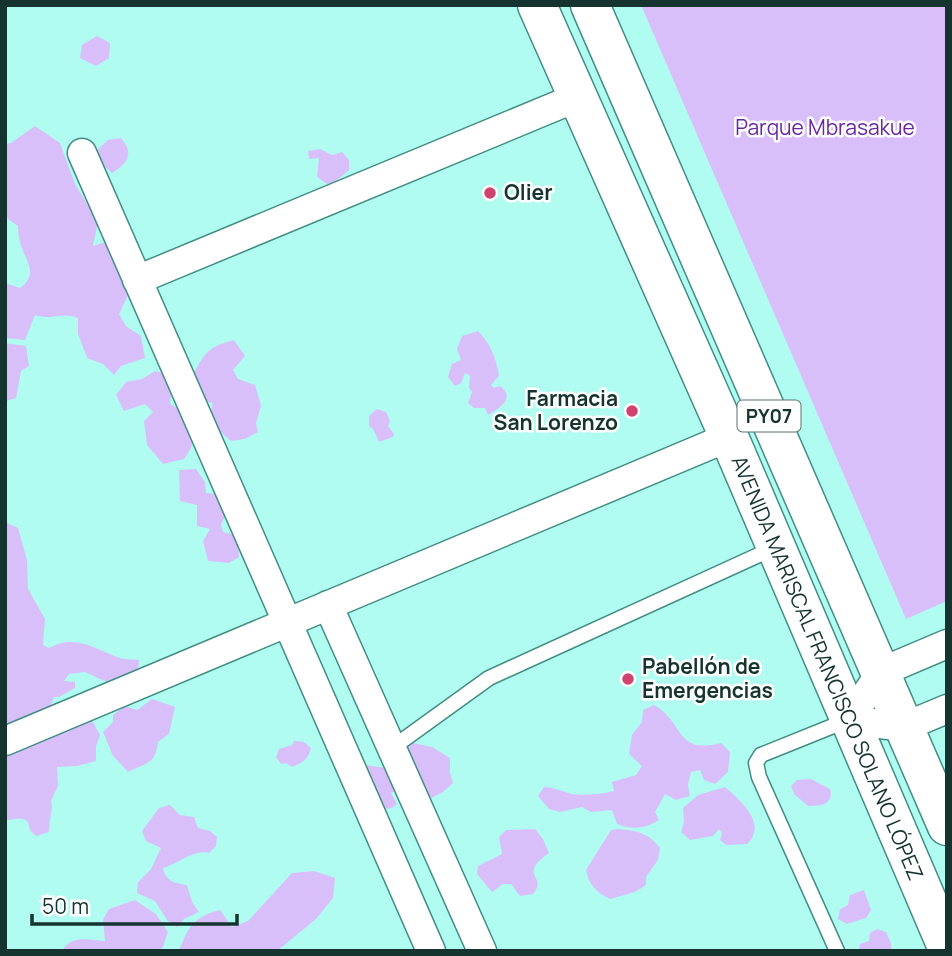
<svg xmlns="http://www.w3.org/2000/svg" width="952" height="956" font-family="Manrope,sans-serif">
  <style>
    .green { fill: #d9bffa }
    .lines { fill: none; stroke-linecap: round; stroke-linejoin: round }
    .service-casing { stroke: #428d84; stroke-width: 17 }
    .minor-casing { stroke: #428d84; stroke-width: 31 }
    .primary-casing { stroke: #428d84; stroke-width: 41 }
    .service { stroke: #fff; stroke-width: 14 }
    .minor { stroke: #fff; stroke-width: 28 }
    .primary { stroke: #fff; stroke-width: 38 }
    .poi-dot { fill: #d04371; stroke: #fff; stroke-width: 2.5 }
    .labels { text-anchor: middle; stroke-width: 5; stroke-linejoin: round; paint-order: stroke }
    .shield { fill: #fff; stroke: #5b716e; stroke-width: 2 }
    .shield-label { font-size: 19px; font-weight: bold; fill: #153430 }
    .park-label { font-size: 21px; fill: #6a26a2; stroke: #fff }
    .poi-label { font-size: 21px; font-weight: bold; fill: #153430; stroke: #fff; text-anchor: start }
    .street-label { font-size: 21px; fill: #153430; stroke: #fff }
  </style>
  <rect width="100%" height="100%" fill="#b0fcf0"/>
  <path class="green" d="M641,5H947V601L906,619Z
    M97,36L110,43L109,58L96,66L80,58L82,45Z
    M35,126L60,143L75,184L98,222L93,246L105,242L129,293L119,314L126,326L141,336L145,358L121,366L114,375L103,364L87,358L78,334V318C59,311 55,321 35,315L25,340L5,338L7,322L5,321V283L20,288C40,274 25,260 20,243C19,238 18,231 18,226L9,220L5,213V144L11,143Z
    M121,138C135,154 127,164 112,173L99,162L98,149L108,140Z
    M320,149L332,155L342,152L349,160V170L330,186L317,177L319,158L309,159L308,151Z
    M478,331C491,344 496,358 499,376L491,385L494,388L500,386C516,398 500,408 488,415L485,408H474L468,403L472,392L469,388L470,376L465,373L461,383L455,386L448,377L452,364L461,360L457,349L462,336Z
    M234,340L245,356L233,370L238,379L255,385L261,406L256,423L258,432L245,439L231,441C218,430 207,421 213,403L198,400L187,382C207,356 200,349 234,340Z
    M5,343L26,346L29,366L21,371L16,398L6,401Z
    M155,371L173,375L170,404L185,412C193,434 198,440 184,459L163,464L147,445L144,421L153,412L145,404L124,411L116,395L126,382L142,379Z
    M377,409L386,412L390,421L388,426L394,434L393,437L379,442L373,429L369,426V416Z
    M196,469L205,482L206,493L217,494L227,511L221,525L223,532L237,535L239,557L229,563L208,561L203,541L210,529L197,526V505L180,501L179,470Z
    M5,522L18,528L27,560L28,589L45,619L43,645L49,648C75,634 93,648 117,657C124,660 132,659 139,660L138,672L111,684L85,672L69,674L64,681L75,682V688L59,697H54L49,710L12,728L10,723L5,727Z
    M152,699L175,707L169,734L158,742C155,765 147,762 128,772L113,756L103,732L113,722V715L125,706L137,710Z
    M654,705C685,722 674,755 721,743L730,752L728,772L715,784L704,780L700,770L691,772L688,785L690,796L676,800L665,794L655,812L659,820C645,829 632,830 617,824L612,810L591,812L582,807L560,812L549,809L538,796L544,787C555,788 562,791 572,794C583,796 603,794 614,791L612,782L636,775L642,766L629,754L632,735L642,722L643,710Z
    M91,719L100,735L96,746V761L77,766L57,767L58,786L51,801C54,810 48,821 49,832L36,836L30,830L28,822C20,815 14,821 5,820V743Z
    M294,741L304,742L311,748C308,760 302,763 292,767L286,763L281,764L276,757L279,749L292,745Z
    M413,743L432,747L450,758V773L453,783L443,792L423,802L399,789L391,793L397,804L392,808L374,811L365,765L386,768Z
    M811,779L830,789C834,805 821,806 808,806L794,794L791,786L797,780Z
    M725,787C741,801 768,824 747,844L726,845L720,840L722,833L719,829L713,836L690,840L681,832L684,822L683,808L698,795Z
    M170,805L180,815L194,817L198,828L210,831L217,837L216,846L209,853C194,849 178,864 163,868C166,882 175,883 187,885L192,902L199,912L184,919L177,927L167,920L155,901L137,893L138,882L151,869L161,848L146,841L142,831L159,808Z
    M535,829L543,839L549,853C545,856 538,861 535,866C529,878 545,879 533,894L520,896L511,884H503L492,892L477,874L478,866L502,854L499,837L506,830Z
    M620,829C639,831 648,833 660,848L658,860L646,877V885L635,892L610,899C596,892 589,885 586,870L611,830Z
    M314,871L335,878L333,898L316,919L277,951H177C182,946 182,942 185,936C193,920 204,914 220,910L232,927L248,921L292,873Z
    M864,890L871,910L866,918L847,924L838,919L840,909L848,905L850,895Z
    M135,900L156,914L168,932L163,947L158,951H62C71,934 89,940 105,941L103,919L109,909Z
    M877,929L886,932L891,943V951H859L860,944L869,941L870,933Z"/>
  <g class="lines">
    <g class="service-casing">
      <path id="service" d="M392,748L489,678L774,548
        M837,951L759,777L756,763L761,755L848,720"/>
    </g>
    <g class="minor-casing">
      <path id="minor" d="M82,153L431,951
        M137,280L578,97
        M328,605L482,951
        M947,644L881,672L849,720L904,727L947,709
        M5,741L729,437"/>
    </g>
    <g class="primary-casing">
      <path id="primary" d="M537,5L729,437L947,947
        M590,5L947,826"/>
    </g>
    <use href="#service" class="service"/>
    <use href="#minor" class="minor"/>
    <use href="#primary" class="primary"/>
  </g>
  <g class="poi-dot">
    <circle cx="490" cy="193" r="7"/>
    <circle cx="632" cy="411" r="7"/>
    <circle cx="628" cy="679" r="7"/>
  </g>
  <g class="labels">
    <rect class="shield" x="737.5" y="400.5" width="63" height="31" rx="5"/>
    <g class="shield-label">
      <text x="769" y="423">PY07</text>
    </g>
    <g class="park-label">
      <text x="825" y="135">Parque Mbrasakue</text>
    </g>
    <g class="poi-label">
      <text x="504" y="200">Olier</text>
      <text x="618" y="406" text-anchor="end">Farmacia<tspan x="618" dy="24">San Lorenzo</tspan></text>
      <text x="642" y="674">Pabellón de<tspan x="642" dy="24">Emergencias</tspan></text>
    </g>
    <g class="street-label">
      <text transform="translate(827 668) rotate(67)" y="7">AVENIDA MARISCAL FRANCISCO SOLANO LÓPEZ</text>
    </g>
  </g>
  <rect width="952" height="956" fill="none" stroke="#153430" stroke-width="14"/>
  <path d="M32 914v10h205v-10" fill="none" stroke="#153430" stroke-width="3.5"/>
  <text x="42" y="914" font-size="21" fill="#153430" stroke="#ffffff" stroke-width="5" paint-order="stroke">50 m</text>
</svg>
